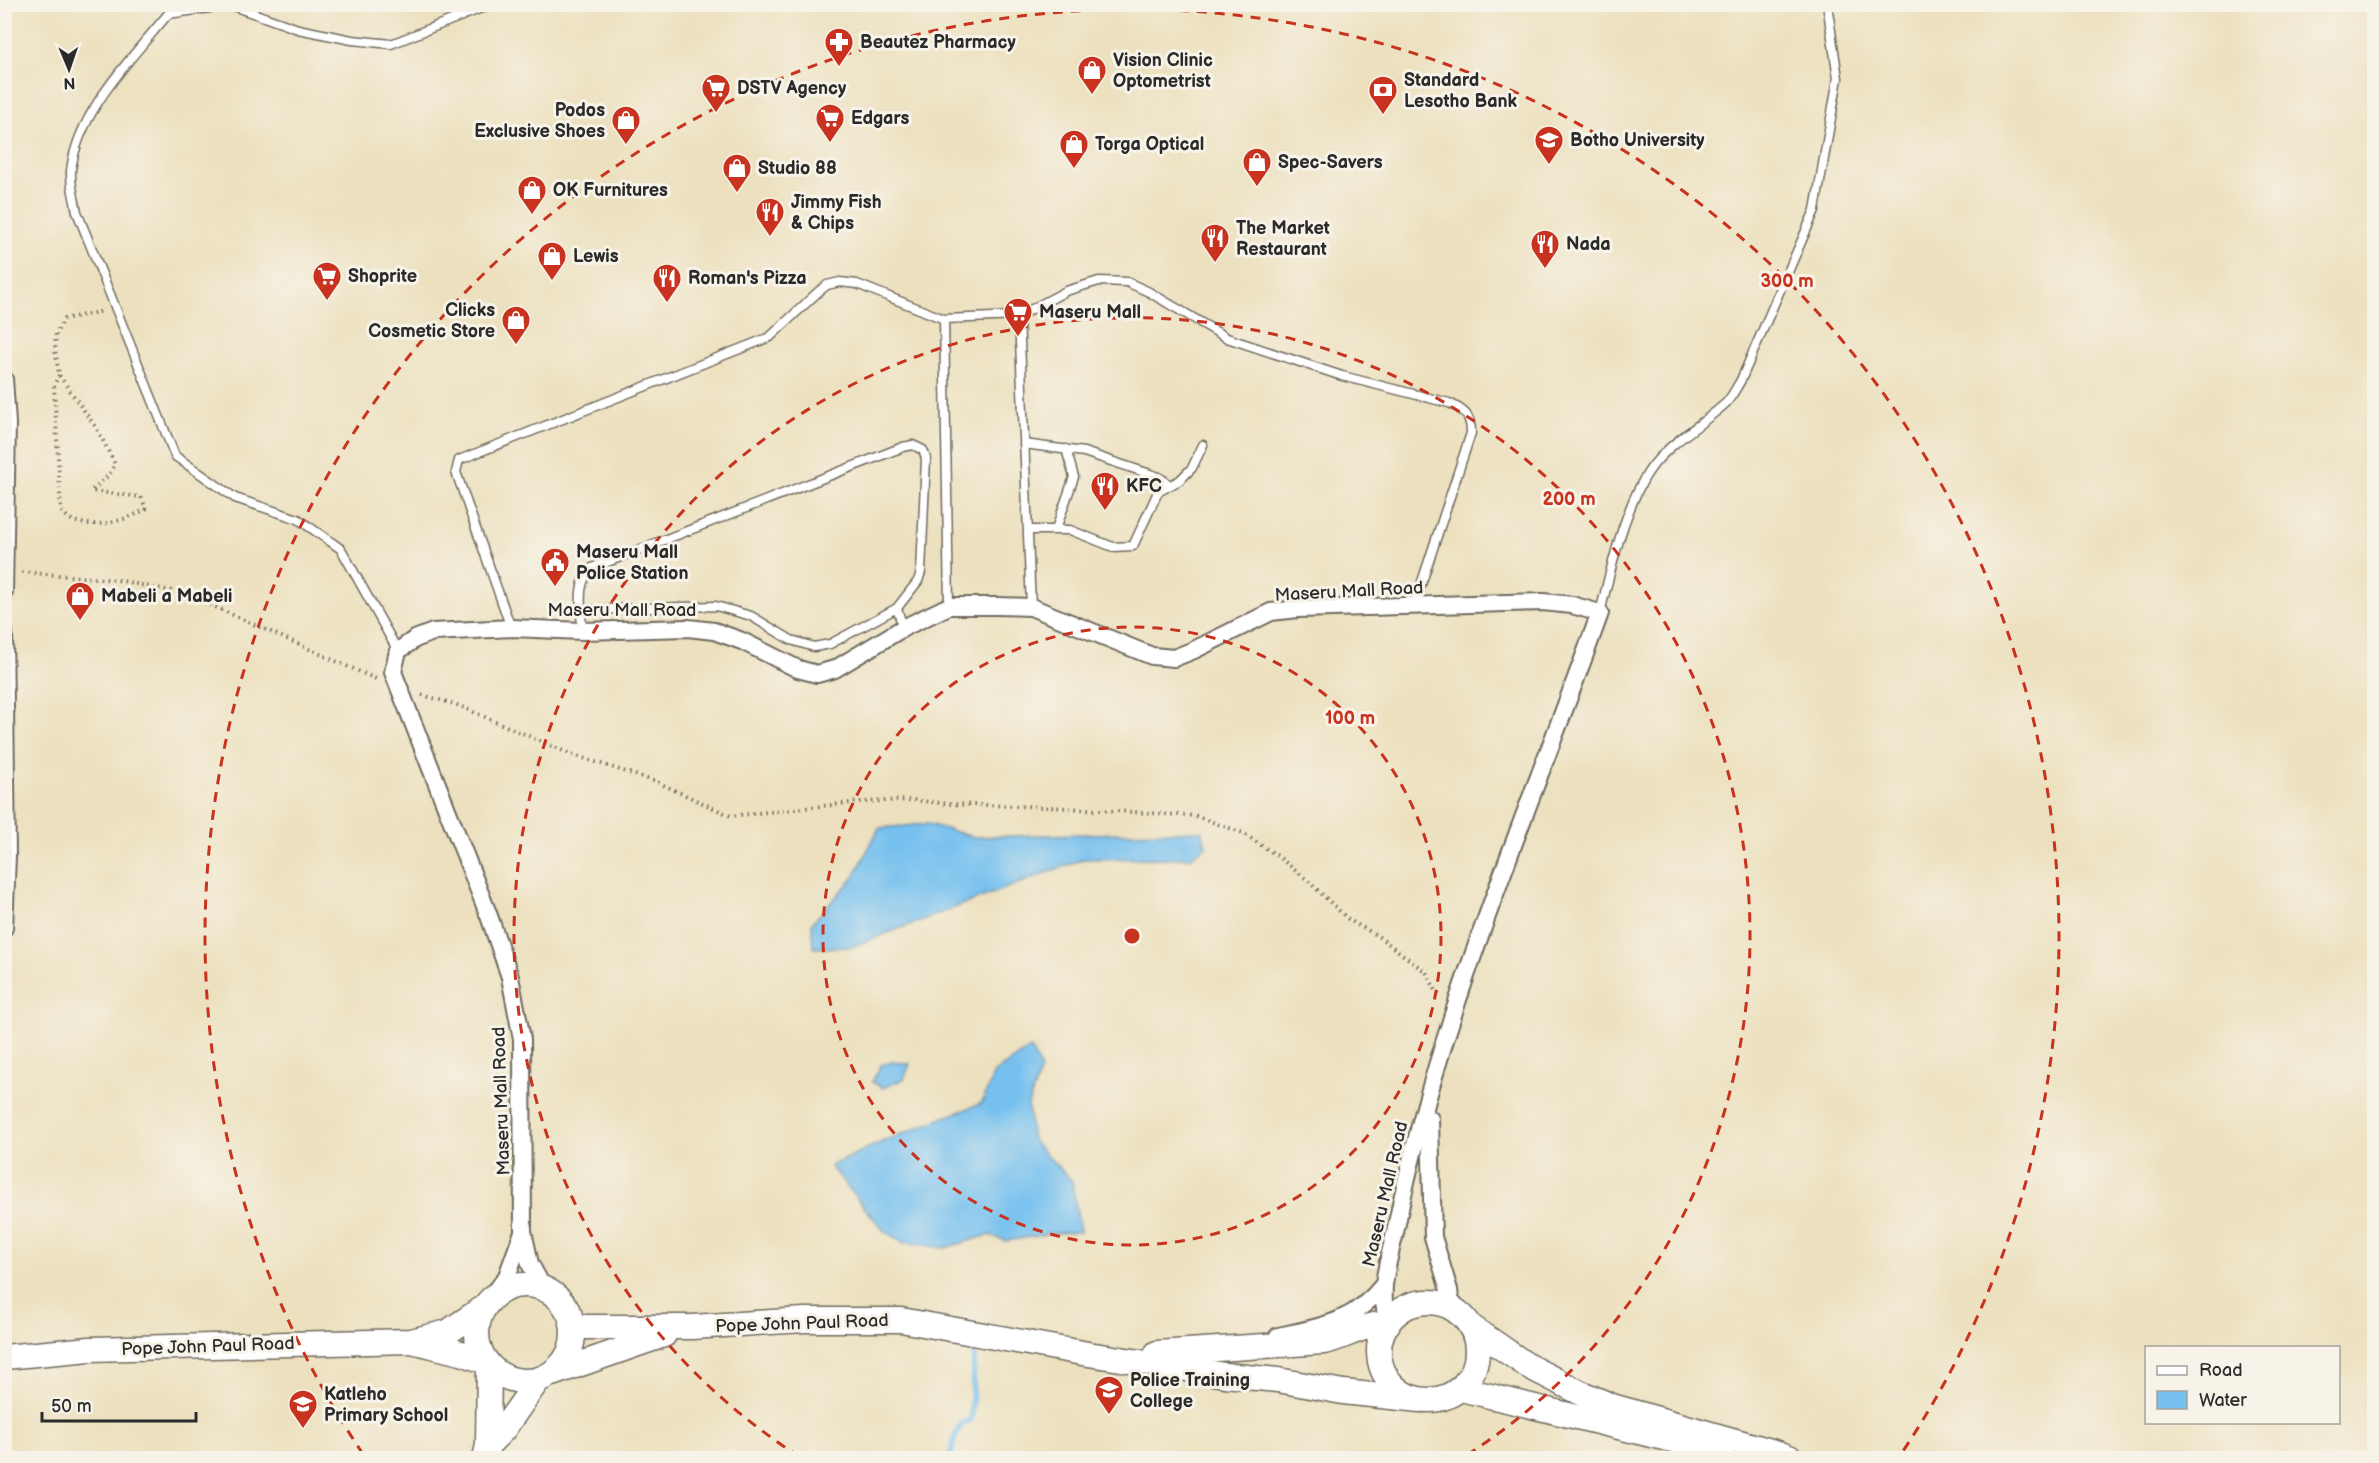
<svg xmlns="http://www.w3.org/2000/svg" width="2379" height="1463" font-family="'Balsamiq Sans',sans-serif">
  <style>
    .water { fill: #75c0ef; stroke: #50768d; stroke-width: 1.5 }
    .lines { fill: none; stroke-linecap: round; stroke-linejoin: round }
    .stream { stroke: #75c0ef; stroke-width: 6 }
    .service-casing { stroke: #6f6a5e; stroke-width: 11 }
    .minor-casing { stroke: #6f6a5e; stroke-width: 20 }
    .secondary-casing { stroke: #6f6a5e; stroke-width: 27 }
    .path { stroke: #6f6a5e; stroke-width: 4; stroke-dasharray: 1.5 4.5; stroke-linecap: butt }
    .service { stroke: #fff; stroke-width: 8 }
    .minor { stroke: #fff; stroke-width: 16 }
    .secondary { stroke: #fff; stroke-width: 24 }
    .ring { fill: none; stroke: #c8321e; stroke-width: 3; stroke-dasharray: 10 8 }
    .labels { text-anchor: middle; stroke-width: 6; stroke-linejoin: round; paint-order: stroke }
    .poi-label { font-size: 18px; font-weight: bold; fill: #2b2b2b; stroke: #f7f3e8; text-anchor: start }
    .street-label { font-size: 18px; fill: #2b2b2b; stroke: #f7f3e8 }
    .centre { fill: #c8321e; stroke: #f7f3e8; stroke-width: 3 }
    .ring-label { font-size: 18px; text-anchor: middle; font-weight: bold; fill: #c8321e; stroke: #f7f3e8; stroke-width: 6; stroke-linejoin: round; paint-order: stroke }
  </style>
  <rect width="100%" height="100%" fill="#f7f3e8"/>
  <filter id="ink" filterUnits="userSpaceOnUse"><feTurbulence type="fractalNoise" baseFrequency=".0167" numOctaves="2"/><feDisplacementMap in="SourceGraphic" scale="12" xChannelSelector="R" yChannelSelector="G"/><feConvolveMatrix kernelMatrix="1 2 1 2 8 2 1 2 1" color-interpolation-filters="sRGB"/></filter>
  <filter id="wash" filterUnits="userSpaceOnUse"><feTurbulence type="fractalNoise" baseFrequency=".008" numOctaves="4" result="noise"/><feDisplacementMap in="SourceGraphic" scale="24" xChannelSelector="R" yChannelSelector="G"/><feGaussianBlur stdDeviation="1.35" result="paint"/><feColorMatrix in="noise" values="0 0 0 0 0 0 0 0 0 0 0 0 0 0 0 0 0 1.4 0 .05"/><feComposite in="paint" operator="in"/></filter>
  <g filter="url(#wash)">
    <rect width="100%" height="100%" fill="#ece0be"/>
    <path class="water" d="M928,824L974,837L1202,831L1206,846L1190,858L1083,859L851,947L813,948L812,923L854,877L879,828Z
      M1030,1048L1041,1069L1028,1105L1032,1140L1072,1181L1080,1232L1055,1233L1006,1241L989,1235L945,1248L902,1242L884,1231L830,1166L886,1140L982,1103L994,1073Z
      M893,1062L910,1064L904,1079L883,1088L872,1082L881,1065Z"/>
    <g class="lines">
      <path class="stream" d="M950,1458L954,1440L961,1423L971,1420L974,1356"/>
    </g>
  </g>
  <g filter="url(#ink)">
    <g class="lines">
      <g class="service-casing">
        <path id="service" d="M1019,316L1031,607
          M944,319L949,606
          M1024,444L1084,452L1159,477L1170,485
          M1056,529L1074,477L1066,449
          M1028,530H1070L1113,547L1133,546L1158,492L1180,480L1192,468L1203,445
          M582,610L716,606L751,616L791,640L814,647L830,644L897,608
          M1600,613C1611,569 1626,498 1655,463C1675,439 1703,424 1726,403C1732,397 1736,388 1741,380L1815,210L1838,78L1827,4
          M511,628L456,472L459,460L770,337L818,292L827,285L840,282L857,284L944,319L1019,316L1066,291L1099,281L1127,282L1149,292L1227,338L1342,376L1449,403C1464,410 1471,415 1471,433L1414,606
          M582,631C582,609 575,583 592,568L903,447L913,445L923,450L926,458L921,572L918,581L897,608L903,628
          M398,651L341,549L298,519L235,498L175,456L77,212C75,200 70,184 71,171C77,112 133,57 168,14L230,5L298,29L352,40L391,44L492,4"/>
      </g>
      <g class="minor-casing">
        <path id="minor" d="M4,379L7,423L4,592
          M4,631L7,856L4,928
          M1430,1119L1433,1237L1449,1290L1451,1308
          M550,1290L540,1282L530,1264L523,1231L522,1039L510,977L489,916L393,672L398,651L415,639L433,632L512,628L582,631L688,628L714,631L742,641L798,669L817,674L835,669L903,628L949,606H997L1031,607L1152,656L1174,658L1194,650L1271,612L1298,609L1543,602L1572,605L1600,613C1527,816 1438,1017 1396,1228C1390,1257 1376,1294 1389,1321
          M492,1297L507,1276L523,1232
          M1278,1336C1322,1327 1355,1322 1384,1284"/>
      </g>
      <g class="secondary-casing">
        <path id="secondary" d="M477 1333a48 48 0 1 1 96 0a48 48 0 1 1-96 0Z
          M1379 1351a49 49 0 1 1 98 0a49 49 0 1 1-98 0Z
          M1470,1326L1528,1366L1579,1392L1612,1406L1778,1453L1791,1458
          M574,1327H692L804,1320H901L1088,1354L1225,1375L1278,1380L1343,1392L1420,1400
          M416,1342L465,1354L486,1362
          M1157,1353L1324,1342C1345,1338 1370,1321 1388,1324
          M4,1357L90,1349L411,1341L448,1332L483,1308
          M552,1374L664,1335
          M1461,1389L1722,1452
          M488,1445L503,1430L538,1380
          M485,1458L488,1445L489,1365"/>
      </g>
      <path class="path" d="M59,375L54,385L61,511C64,514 68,518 72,520C95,530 127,520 146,509L141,497L91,491L109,475L115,464L97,429L59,375L55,350L56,333L64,319L104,311
        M22,572L117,580L186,594L376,679
        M422,695L455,704L568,753L657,782L731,816L859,802L913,800L949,804L1051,807L1196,816L1243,833L1279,857L1306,879L1349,920L1378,936L1426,972L1440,998"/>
      <use href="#service" class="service"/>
      <use href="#minor" class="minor"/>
      <use href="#secondary" class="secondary"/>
    </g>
  </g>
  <g class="ring">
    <circle cx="1132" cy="936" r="309"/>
    <path d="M800 1457A618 618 0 1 1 1464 1457"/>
    <path d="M363 1454A927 927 0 1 1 1901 1454"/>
  </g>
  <defs>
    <g id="pharmacy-pin" transform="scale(1.5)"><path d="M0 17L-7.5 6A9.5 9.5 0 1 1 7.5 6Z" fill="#c8321e" stroke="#f7f3e8"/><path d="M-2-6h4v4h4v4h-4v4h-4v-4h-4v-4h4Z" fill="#fff"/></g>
    <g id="shop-pin" transform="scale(1.5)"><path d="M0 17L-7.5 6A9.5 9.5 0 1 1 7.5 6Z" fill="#c8321e" stroke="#f7f3e8"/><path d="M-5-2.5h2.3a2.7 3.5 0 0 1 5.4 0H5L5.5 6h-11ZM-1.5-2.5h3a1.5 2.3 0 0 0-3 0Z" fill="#fff"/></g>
    <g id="supermarket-pin" transform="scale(1.5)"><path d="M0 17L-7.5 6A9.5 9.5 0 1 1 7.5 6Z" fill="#c8321e" stroke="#f7f3e8"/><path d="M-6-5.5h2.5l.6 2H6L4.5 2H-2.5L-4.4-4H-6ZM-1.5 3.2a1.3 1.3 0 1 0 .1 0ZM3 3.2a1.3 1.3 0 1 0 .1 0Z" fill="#fff"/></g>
    <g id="bank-pin" transform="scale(1.5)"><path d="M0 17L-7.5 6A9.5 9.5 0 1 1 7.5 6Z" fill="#c8321e" stroke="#f7f3e8"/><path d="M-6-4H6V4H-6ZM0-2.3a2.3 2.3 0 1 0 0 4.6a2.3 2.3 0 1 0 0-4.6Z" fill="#fff"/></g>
    <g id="university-pin" transform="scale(1.5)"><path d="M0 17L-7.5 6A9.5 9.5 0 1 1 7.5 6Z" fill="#c8321e" stroke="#f7f3e8"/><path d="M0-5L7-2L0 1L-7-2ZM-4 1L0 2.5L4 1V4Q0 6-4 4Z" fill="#fff"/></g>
    <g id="restaurant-pin" transform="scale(1.5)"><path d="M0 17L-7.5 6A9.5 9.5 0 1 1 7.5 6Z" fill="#c8321e" stroke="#f7f3e8"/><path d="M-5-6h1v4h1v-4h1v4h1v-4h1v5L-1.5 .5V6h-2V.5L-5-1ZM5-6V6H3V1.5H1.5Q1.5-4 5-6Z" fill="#fff"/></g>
    <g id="civic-pin" transform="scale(1.5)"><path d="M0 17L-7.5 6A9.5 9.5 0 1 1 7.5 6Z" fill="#c8321e" stroke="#f7f3e8"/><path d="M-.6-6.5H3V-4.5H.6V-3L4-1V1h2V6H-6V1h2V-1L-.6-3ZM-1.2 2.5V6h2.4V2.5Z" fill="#fff"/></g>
    <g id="school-pin" transform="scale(1.5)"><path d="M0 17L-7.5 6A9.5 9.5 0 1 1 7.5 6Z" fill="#c8321e" stroke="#f7f3e8"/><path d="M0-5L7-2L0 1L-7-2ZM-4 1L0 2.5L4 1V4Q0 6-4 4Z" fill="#fff"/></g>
  </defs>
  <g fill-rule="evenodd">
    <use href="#pharmacy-pin" x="839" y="42"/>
    <use href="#shop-pin" x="1092" y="70"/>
    <use href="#supermarket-pin" x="716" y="88"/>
    <use href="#bank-pin" x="1383" y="90"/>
    <use href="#supermarket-pin" x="830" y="118"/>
    <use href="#shop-pin" x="626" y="120"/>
    <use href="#university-pin" x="1549" y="140"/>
    <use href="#shop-pin" x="1074" y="144"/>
    <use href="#shop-pin" x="1257" y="162"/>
    <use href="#shop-pin" x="737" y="168"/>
    <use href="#shop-pin" x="532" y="190"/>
    <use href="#restaurant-pin" x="770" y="212"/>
    <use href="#restaurant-pin" x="1215" y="238"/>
    <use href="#restaurant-pin" x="1545" y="244"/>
    <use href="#shop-pin" x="552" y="256"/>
    <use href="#supermarket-pin" x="327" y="276"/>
    <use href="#restaurant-pin" x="667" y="278"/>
    <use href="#supermarket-pin" x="1018" y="312"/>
    <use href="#shop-pin" x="516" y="320"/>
    <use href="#restaurant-pin" x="1105" y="486"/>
    <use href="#civic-pin" x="555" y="562"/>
    <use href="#shop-pin" x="80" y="596"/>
    <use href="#university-pin" x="1109" y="1390"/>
    <use href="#school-pin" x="303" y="1404"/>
  </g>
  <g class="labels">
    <g class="poi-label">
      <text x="860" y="48">Beautez Pharmacy</text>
      <text x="1113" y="66">Vision Clinic<tspan x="1113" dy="21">Optometrist</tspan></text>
      <text x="1404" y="86">Standard<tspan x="1404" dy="21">Lesotho Bank</tspan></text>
      <text x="737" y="94">DSTV Agency</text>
      <text x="605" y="116" text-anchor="end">Podos<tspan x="605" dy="21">Exclusive Shoes</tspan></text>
      <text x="851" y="124">Edgars</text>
      <text x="1570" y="146">Botho University</text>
      <text x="1095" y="150">Torga Optical</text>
      <text x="1278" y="168">Spec-Savers</text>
      <text x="758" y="174">Studio 88</text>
      <text x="553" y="196">OK Furnitures</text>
      <text x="791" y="208">Jimmy Fish<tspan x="791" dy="21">&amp; Chips</tspan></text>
      <text x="1236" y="234">The Market<tspan x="1236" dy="21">Restaurant</tspan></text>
      <text x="1566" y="250">Nada</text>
      <text x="573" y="262">Lewis</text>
      <text x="348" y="282">Shoprite</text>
      <text x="688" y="284">Roman's Pizza</text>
      <text x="495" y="316" text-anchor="end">Clicks<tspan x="495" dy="21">Cosmetic Store</tspan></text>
      <text x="1039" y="318">Maseru Mall</text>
      <text x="1126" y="492">KFC</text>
      <text x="576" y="558">Maseru Mall<tspan x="576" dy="21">Police Station</tspan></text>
      <text x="101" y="602">Mabeli a Mabeli</text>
      <text x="1130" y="1386">Police Training<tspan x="1130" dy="21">College</tspan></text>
      <text x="324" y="1400">Katleho<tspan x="324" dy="21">Primary School</tspan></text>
    </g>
    <g class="street-label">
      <text transform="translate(1349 591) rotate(-3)" y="6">Maseru Mall Road</text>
      <text x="622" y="616">Maseru Mall Road</text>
      <text transform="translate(501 1101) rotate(-92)" y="6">Maseru Mall Road</text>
      <text transform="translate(1385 1194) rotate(-77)" y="6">Maseru Mall Road</text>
      <text transform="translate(802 1323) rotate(-2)" y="6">Pope John Paul Road</text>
      <text transform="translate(208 1346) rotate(-2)" y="6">Pope John Paul Road</text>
    </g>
  </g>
  <circle cx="1132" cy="936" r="9" class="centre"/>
  <g class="ring-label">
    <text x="1787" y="287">300 m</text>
    <text x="1569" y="505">200 m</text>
    <text x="1350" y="724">100 m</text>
  </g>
  <rect width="2379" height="1463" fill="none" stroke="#f7f3e8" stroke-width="24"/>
  <rect x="2145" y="1346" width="195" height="78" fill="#f7f3e8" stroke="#a5a39c" stroke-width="1.5"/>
  <rect x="2157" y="1366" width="30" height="9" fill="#ffffff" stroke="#a5a39c" stroke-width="1.5"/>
  <text x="2199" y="1376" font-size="18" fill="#2b2b2b">Road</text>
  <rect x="2157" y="1391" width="30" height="18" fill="#75c0ef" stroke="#a5a39c" stroke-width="1.5"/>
  <text x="2199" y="1406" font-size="18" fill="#2b2b2b">Water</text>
  <g transform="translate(69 69) rotate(178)" stroke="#f7f3e8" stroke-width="4.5" paint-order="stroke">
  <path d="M0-4.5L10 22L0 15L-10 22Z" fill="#2b2b2b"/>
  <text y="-9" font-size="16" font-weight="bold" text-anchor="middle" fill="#2b2b2b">N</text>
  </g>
  <path d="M42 1412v9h154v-9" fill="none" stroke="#2b2b2b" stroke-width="3"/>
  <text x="51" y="1412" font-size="18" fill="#2b2b2b" stroke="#f7f3e8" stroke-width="4.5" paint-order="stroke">50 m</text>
</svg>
